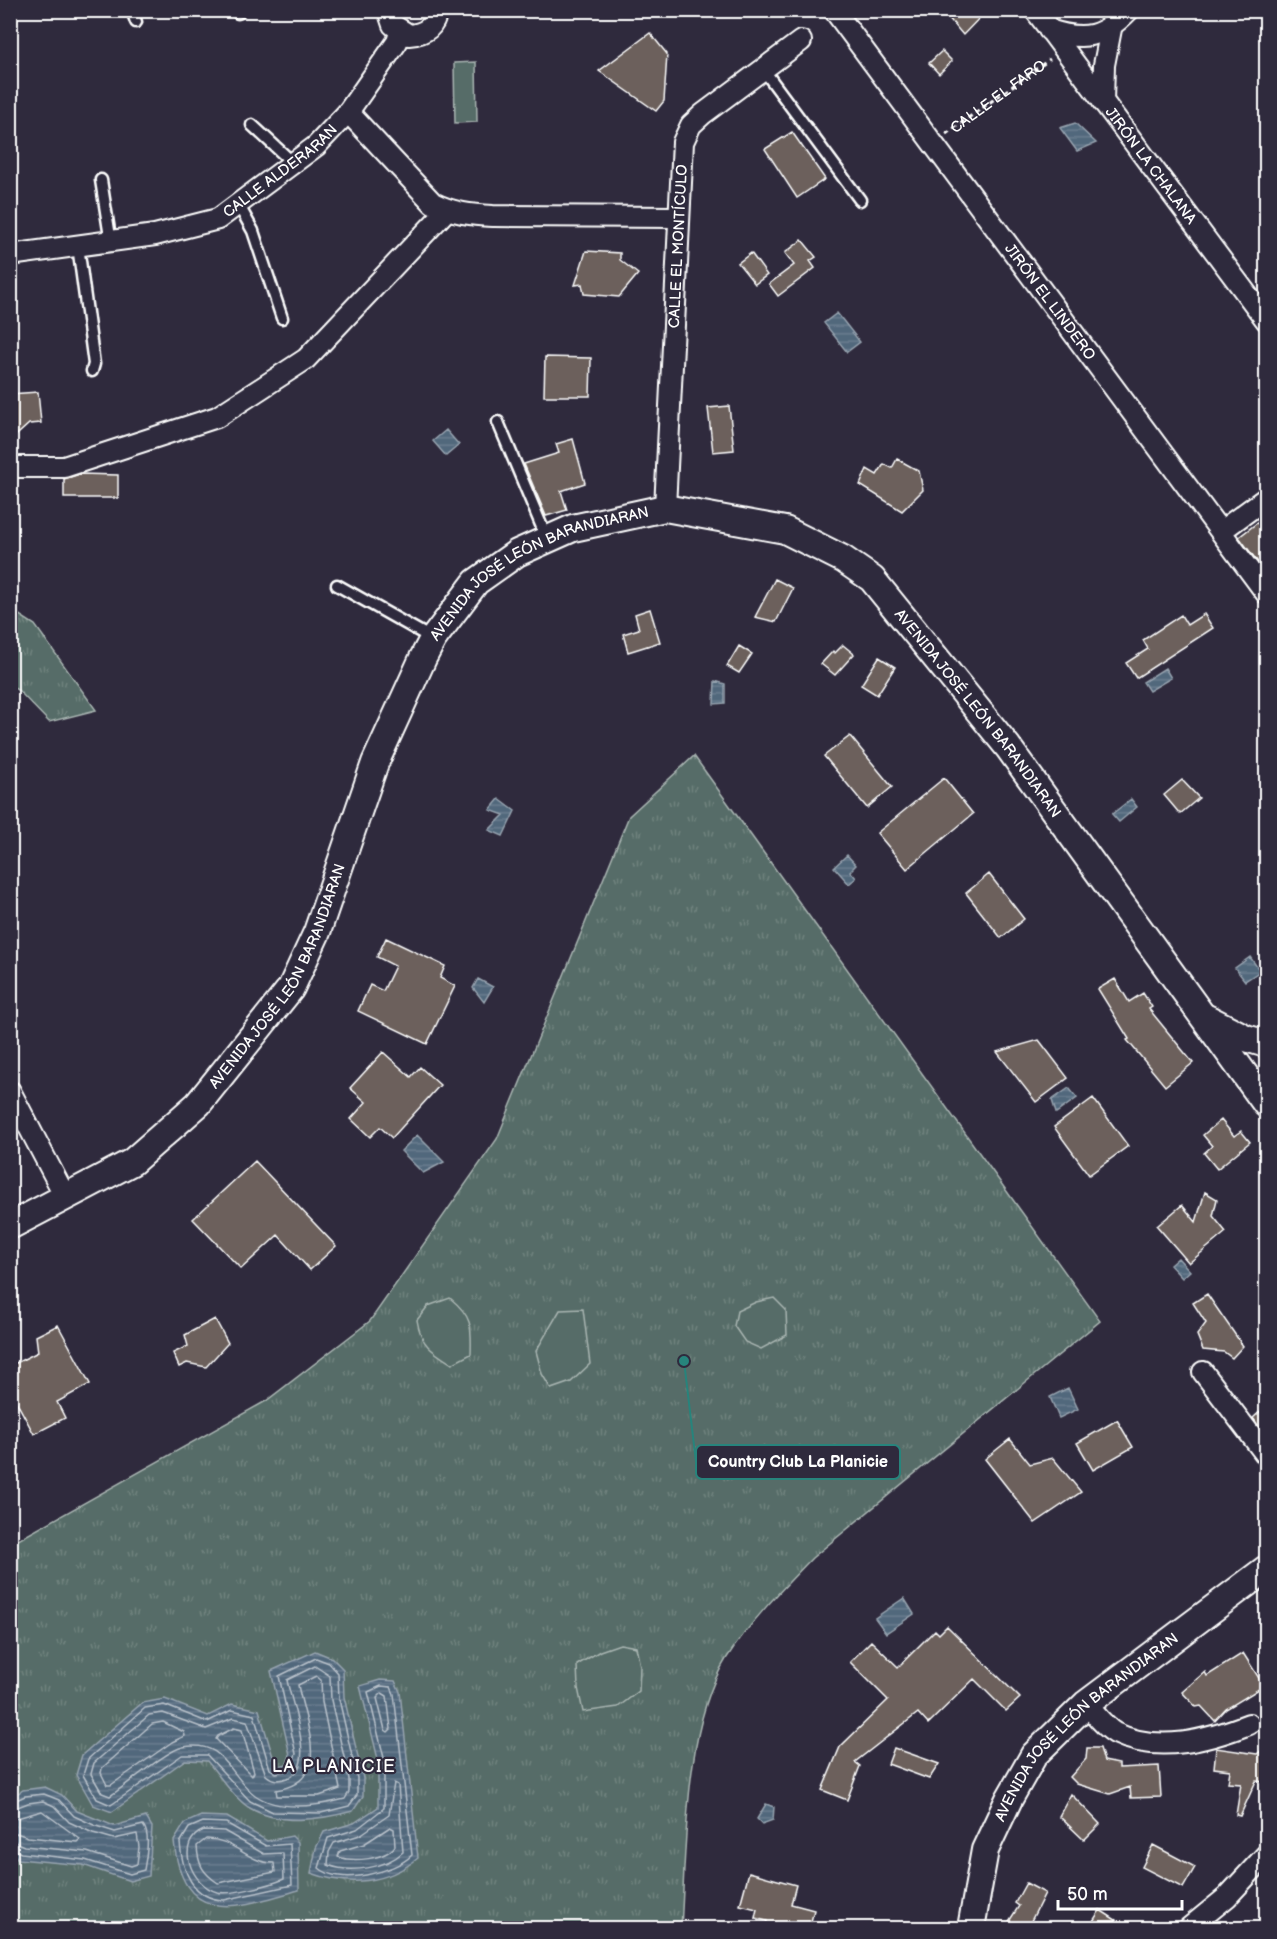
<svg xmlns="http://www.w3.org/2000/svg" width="1277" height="1939" font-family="'Balsamiq Sans',sans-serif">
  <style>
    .grass { fill: url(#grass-tufts); stroke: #aab6b3; stroke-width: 1.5 }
    .garden { fill: #566c67; stroke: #aab6b3; stroke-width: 1.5 }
    .water { fill: url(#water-rules); stroke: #97a4b0; stroke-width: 1.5 }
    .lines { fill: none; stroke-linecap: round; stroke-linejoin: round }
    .shore { stroke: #b9c2cb; stroke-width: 1.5 }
    .building { fill: #6c615c; stroke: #fff; stroke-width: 1.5 }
    .service-casing { stroke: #fff; stroke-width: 15 }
    .minor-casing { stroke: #fff; stroke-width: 24 }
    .tertiary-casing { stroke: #fff; stroke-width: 30 }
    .path { stroke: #fff; stroke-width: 3; stroke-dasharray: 4.5 4.5; stroke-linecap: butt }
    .service { stroke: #2f2a3d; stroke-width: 10 }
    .minor { stroke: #2f2a3d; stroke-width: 20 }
    .tertiary { stroke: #2f2a3d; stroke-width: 26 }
    .labels { text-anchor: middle; stroke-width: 4.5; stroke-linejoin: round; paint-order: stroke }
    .street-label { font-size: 15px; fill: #fff; stroke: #2f2a3d }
    .quarter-label { font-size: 18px; letter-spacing: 1.5px; fill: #fff; stroke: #2f2a3d }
    .leader { fill: none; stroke: #27847c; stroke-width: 2 }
    .callout-dot { fill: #27847c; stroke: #2f2a3d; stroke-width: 2 }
    .callout { fill: #2f2a3d; stroke: #27847c; stroke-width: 2 }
    .callout-label { font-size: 16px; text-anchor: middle; font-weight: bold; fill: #fff }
  </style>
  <defs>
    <pattern id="grass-tufts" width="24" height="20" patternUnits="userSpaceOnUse" patternTransform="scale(1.5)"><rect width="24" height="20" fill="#566c67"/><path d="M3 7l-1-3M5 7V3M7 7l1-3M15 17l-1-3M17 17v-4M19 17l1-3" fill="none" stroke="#6f827e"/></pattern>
    <pattern id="water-rules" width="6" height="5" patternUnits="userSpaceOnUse" patternTransform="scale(1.5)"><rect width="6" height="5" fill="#51677c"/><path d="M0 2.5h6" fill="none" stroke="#6b7e90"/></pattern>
  </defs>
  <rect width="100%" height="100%" fill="#2f2a3d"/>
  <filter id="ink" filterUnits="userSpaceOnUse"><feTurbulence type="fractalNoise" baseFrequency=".0167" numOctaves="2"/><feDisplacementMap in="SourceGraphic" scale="12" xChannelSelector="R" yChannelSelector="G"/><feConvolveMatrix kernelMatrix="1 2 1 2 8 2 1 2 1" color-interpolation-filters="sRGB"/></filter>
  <g filter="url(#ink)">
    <path class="grass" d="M10,609L35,625L96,710L49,722L19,691L11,686Z
      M694,756L1100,1321L812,1558C781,1590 750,1622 726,1659C684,1726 686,1851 681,1928H11V1544L266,1401L370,1321L497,1139L629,816Z"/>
    <path class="garden" d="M476,62L477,122L455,123L454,63Z
      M450,1298C472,1316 472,1326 471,1354L452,1364C431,1351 421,1345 417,1320L428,1306Z
      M774,1298L786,1310L787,1335L761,1349L745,1342L734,1326L737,1311L756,1302Z
      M583,1309L590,1364L571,1382L551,1389L542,1374L536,1351L560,1310Z
      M620,1644L636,1647L640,1666L639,1691L618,1707L583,1712L578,1688L577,1665L600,1651Z"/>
    <path class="water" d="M1075,123L1096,143L1077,151L1060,128Z
      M837,313L860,342L847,352L824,323Z
      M446,430L459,445L446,456L433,441Z
      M1165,668L1171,678L1149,691L1143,682Z
      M715,681L725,684V703L714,704Z
      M499,799L515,811L503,836L489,830L504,815L490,810Z
      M1131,799L1137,807L1119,822L1112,814Z
      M847,855L856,865L850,871L856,878L849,884L834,867Z
      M1250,957L1260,971L1245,981L1235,968Z
      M478,979L493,987L484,1002L473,988Z
      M1069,1088L1077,1098L1056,1113L1052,1100Z
      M417,1135L444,1162L423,1173L401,1151Z
      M1178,1258L1190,1271L1182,1278L1170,1265Z
      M1068,1388L1078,1409L1059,1418L1050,1397Z
      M904,1598L914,1614L886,1633L875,1618Z
      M315,1651L332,1658L343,1669L344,1697L363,1778V1796L353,1811C319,1820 279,1826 248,1807C232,1796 219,1775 207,1761L185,1760L112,1812L93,1805L76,1775L82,1755L142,1703L165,1699L208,1716L232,1704L259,1710L276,1767L287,1764L290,1755L271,1671Z
      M380,1680L395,1681L400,1692L418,1858C387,1884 349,1887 311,1873L316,1848L324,1832L354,1823L378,1807V1759L360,1686Z
      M45,1787L62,1795L77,1811L114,1826L146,1817L152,1827L149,1876L130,1881L83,1865L18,1859L11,1852V1798L23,1790Z
      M766,1804L774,1807L773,1820L762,1824L757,1819Z
      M201,1816L227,1817L267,1841L292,1836L298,1842L299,1890C236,1908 183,1928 174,1841L185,1823Z"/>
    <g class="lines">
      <path class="shore" d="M316,1658L329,1663L338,1673L339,1699L357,1778V1795L349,1806L321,1813L273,1812L250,1801L207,1755H182L111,1805L97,1799L83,1775L88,1759L145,1708L164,1705L207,1722L232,1710L254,1715L270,1769L276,1773L289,1770L296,1754L279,1676Z
        M315,1666L330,1676L331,1700L349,1779V1792L345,1799C318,1806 279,1812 255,1795C228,1775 225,1739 183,1747C167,1750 126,1786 110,1796L102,1793L91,1774L94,1763L149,1715L163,1713L206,1729L233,1718L247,1721L266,1775C273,1781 279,1781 287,1778C318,1769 291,1703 287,1680Z
        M316,1676L321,1680L322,1702L340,1789L319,1796H277L276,1790C334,1781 305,1724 298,1685Z
        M381,1686L391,1687L394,1694L412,1855C394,1873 339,1886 319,1868L328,1838L357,1829L384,1808V1758L368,1692Z
        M382,1693L387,1696L391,1729L388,1732L385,1730L377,1698Z
        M163,1722L184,1732L185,1736L172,1742L111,1785H107L101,1773L102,1768L152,1724Z
        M234,1728L242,1730L254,1772L252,1776L216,1739L218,1736Z
        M394,1783L398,1785L403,1852C386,1868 351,1874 328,1865L329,1852L334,1843L360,1835L389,1815Z
        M10,1803L25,1796L44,1794L59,1800L74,1816L96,1826L115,1832L143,1825C151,1835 146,1857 144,1870L130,1874L85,1860L21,1853L10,1848
        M10,1810L28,1803L43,1801L54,1806L69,1822L93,1833L114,1839L137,1834L139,1847L137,1864L131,1866L87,1852L24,1846L10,1840
        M10,1820L42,1811L80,1839L77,1842L28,1837L10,1831
        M203,1822L226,1823L266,1846L290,1844L292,1885L224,1900C192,1899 182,1870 180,1843L189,1828Z
        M390,1827L394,1829L395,1846C385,1860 353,1862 338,1857L340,1851L364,1844Z
        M204,1830L224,1831L264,1854L283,1853L284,1879C273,1884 229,1896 217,1892C191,1885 174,1842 204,1830Z
        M206,1839C233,1838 247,1863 274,1863L275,1872L218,1883C203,1873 198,1865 197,1846Z"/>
    </g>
    <path class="building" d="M942,10H987L963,35Z
      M650,33L667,54L664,101L656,111L599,71Z
      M942,51L952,61L939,74L929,63Z
      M792,132L825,179L797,198L765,149Z
      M802,240L816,257L810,261L815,268L778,296L769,284L794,265L785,253Z
      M586,251L620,253V260L638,274L619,297L584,294L582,284L575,285Z
      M751,253L767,275L755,284L738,263Z
      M545,357L591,358L590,396H544Z
      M38,392L41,423L29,424L10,441V394Z
      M729,406L734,450L713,452L708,408Z
      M573,439L585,483L561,491L567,510L546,516L524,464L559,453L556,444Z
      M897,459L919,471L923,490L902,511L860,485L867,469L877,475L884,464L892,468Z
      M80,474L118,475V498H64V479Z
      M1266,516V573L1239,537Z
      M775,579L793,588L776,622L755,617Z
      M650,609L660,642L628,652L623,634L639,629L635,614Z
      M1204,614L1213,628L1136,678L1126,663L1148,649L1143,640L1181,615L1187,625Z
      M843,645L854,654L835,675L821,664L833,651L835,653Z
      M739,646L752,654L739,673L727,666Z
      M879,657L895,667L877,695L861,685Z
      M850,736L892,787L867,808L824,756Z
      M944,778L973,814L907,869L877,833Z
      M1182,780L1199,798L1180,814L1164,795Z
      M989,874L1024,919L1001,938L966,893Z
      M386,938L445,966L440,978L455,986L427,1044L358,1011L370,985L383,991L395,966L377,957Z
      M1115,979L1129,1002L1143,993L1152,1007L1149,1009L1193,1063L1165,1086L1127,1040L1129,1039L1098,989Z
      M1039,1040L1068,1078L1036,1102L997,1052Z
      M383,1052L411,1077L420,1067L440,1085L392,1138L380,1127L370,1137L351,1119L366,1102L350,1088Z
      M1093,1098L1128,1146L1089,1175L1054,1127Z
      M1221,1120L1234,1136L1241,1131L1250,1142L1217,1169L1204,1153L1212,1146L1203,1135Z
      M255,1161L336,1246L310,1270L278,1235L241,1269L193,1219Z
      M1205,1192L1217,1199L1213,1216L1226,1232L1189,1263L1157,1226L1182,1205L1196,1222Z
      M1207,1294L1243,1346L1232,1358L1224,1352L1203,1350L1197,1335L1206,1323L1193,1303Z
      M215,1319L228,1343L206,1367L187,1363L179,1367L173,1353L188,1346L185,1335Z
      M58,1325L90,1384L57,1402L65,1418L34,1434L10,1390V1366L38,1352L36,1336Z
      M1266,1406V1436L1253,1418Z
      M1117,1420L1133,1447L1093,1470L1077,1443Z
      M1010,1439L1030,1464L1053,1458L1081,1492L1035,1523L985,1459Z
      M947,1626L1020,1698L1006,1711L974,1679L928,1724L918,1713L855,1762L860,1766L847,1800L822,1790L840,1747L888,1700L850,1662L871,1641L898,1667L935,1630L939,1634Z
      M1243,1653L1264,1686L1226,1709L1215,1721L1201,1706L1196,1707L1182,1692L1205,1672L1207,1676Z
      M1266,1747V1782L1256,1781L1240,1816L1236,1815L1241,1784L1228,1783L1230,1770L1214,1768L1216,1748L1257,1754Z
      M894,1748L939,1764L929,1779L888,1764Z
      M1087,1748H1100L1104,1761L1119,1764V1768L1159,1766L1161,1797L1131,1798L1130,1787L1110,1794L1077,1784L1070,1777L1086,1759Z
      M1071,1794L1100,1824L1084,1840L1059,1816Z
      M1153,1845L1195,1867L1183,1888L1142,1867Z
      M749,1872L796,1885L791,1904L814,1910L809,1929H765L767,1921L755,1918L757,1909L740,1905Z
      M1026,1883L1045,1893L1027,1929H1004L1019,1906L1015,1903Z
      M1100,1910L1130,1929H1088Z"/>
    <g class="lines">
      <g class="service-casing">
        <path id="service" d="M132,10L136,22
          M237,10L238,13
          M763,69L860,200
          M252,125L293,163
          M101,180L111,243
          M238,204L253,231L282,318
          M78,246L94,364L92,371
          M498,422L547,539
          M337,585L433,639"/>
      </g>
      <g class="minor-casing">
        <g id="minor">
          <path d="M388,10L393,25L409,35C425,34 435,27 437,10"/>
          <path id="s2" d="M834,10L1266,593"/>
          <path id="s3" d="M1035,10L1266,320"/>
          <path d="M1049,30C1085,42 1103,37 1129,10"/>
          <path d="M1103,102L1104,65L1111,29"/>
          <path d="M348,112L433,203C453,213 471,215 493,216L678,217"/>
          <path id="s4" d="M10,255L155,235L218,219L316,146L348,112L397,42L400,32"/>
          <path d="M10,467H64L217,417L306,359L447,210"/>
          <path id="s5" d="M665,508L683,142L691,125L703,114L801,41"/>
          <path d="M1221,531L1266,498"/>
          <path d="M10,1091L66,1198"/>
          <path d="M1203,1372L1266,1455"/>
          <path d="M1086,1704C1094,1712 1104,1727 1115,1733C1158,1754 1208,1740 1249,1724"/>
          <path d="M1189,1928L1227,1897L1266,1855"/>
        </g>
      </g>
      <g class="tertiary-casing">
        <g id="tertiary">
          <path d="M1207,1018L1246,1038L1266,1044"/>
          <path id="s6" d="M10,1226L132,1162L198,1104L291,988L317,932L375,763L423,658L433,639L476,582L517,553L573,528L665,508L785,530L843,559L872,579L1008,747L1266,1104"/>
          <path id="s7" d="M971,1928L985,1850L1009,1799L1034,1755L1086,1704L1266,1569"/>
        </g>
      </g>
      <path class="path" id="s1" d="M946,134L1050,59"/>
      <use href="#service" class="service"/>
      <use href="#minor" class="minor"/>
      <use href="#tertiary" class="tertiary"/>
    </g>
  </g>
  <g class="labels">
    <g class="street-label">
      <text dy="5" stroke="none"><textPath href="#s1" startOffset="64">CALLE EL FARO</textPath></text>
      <text dy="5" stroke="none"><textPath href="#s3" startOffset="194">JIRÓN LA CHALANA</textPath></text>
      <text dy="5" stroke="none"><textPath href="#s4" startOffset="290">CALLE ALDERARAN</textPath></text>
      <text dy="5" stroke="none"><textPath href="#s5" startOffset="262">CALLE EL MONTÍCULO</textPath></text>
      <text dy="5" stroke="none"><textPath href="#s2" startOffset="363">JIRÓN EL LINDERO</textPath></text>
      <text dy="5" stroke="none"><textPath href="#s6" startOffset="882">AVENIDA JOSÉ LEÓN BARANDIARAN</textPath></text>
      <text dy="5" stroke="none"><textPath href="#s6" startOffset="1422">AVENIDA JOSÉ LEÓN BARANDIARAN</textPath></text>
      <text dy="5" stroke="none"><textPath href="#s6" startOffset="378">AVENIDA JOSÉ LEÓN BARANDIARAN</textPath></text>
      <text dy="5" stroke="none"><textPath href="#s7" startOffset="242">AVENIDA JOSÉ LEÓN BARANDIARAN</textPath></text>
    </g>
    <g class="quarter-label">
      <text x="334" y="1772">LA PLANICIE</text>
    </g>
  </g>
  <path class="leader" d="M684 1361L696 1462"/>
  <circle class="callout-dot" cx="684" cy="1361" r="6"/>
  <rect class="callout" x="696" y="1445" width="204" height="34" rx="6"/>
  <g class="callout-label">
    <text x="798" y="1467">Country Club La Planicie</text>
  </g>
  <rect width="1277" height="1939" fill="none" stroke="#2f2a3d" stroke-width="36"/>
  <rect x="18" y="18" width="1241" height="1903" fill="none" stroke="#fff" stroke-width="2" filter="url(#ink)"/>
  <path d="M1058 1900v9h124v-9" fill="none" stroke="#ffffff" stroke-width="3"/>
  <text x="1067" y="1900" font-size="18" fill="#ffffff" stroke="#2f2a3d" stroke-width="4.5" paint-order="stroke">50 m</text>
</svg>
